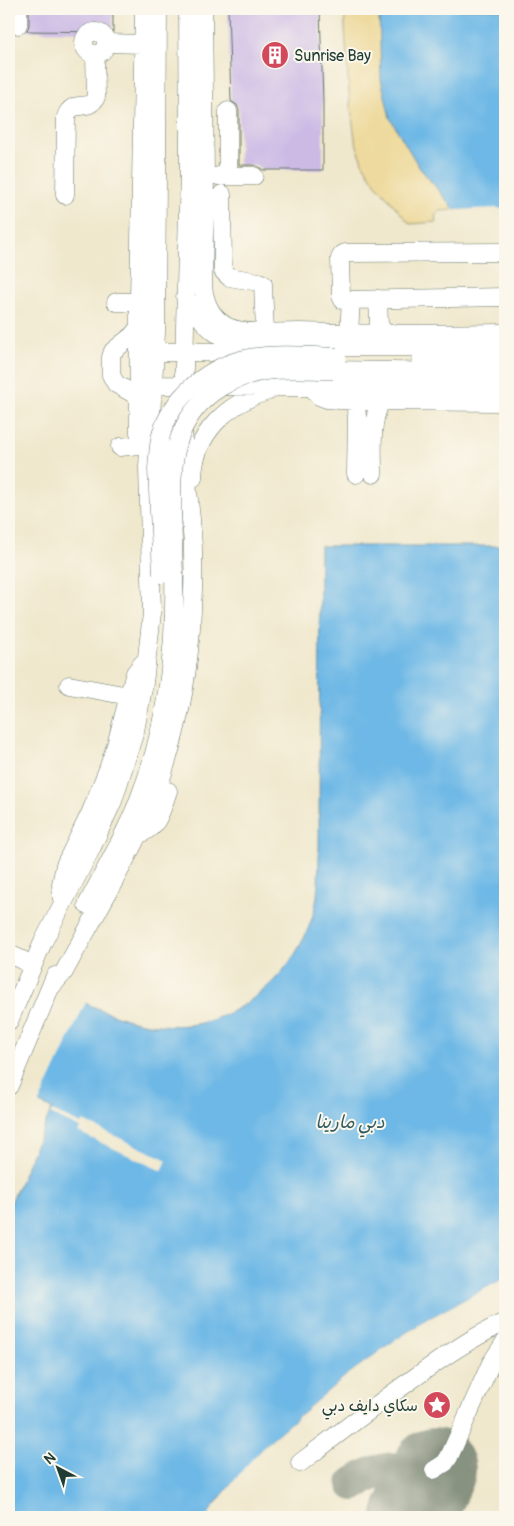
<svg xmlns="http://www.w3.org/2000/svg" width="514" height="1526" font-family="Pangolin,'Playpen Sans Arabic',sans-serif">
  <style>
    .green { fill: #80d69a; stroke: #508a67 }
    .sand { fill: #eeda9e; stroke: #868c69 }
    .water { fill: #6db8e6; stroke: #467a8d }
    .pier { fill: #f0e8cd }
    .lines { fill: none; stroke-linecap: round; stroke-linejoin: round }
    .taxiway { stroke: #889280; stroke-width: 34 }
    .runway { stroke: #889280; stroke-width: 84 }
    .building { fill: #ccbae5 }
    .minor-casing { stroke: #68796a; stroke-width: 19 }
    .minor { stroke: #fff; stroke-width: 18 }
    .minor-bridge-casing { stroke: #68796a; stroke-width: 19; stroke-linecap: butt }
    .minor-bridge { stroke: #fff; stroke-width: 18 }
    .labels { text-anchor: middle; stroke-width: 4; stroke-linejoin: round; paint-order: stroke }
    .poi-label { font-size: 16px; fill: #1f3d34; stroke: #fbf7ec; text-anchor: start }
    .water-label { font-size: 18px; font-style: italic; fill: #325c60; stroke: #fbf7ec }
  </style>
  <rect width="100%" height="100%" fill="#fbf7ec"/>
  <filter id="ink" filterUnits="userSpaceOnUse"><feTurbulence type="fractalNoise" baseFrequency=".02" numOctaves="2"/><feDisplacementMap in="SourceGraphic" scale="10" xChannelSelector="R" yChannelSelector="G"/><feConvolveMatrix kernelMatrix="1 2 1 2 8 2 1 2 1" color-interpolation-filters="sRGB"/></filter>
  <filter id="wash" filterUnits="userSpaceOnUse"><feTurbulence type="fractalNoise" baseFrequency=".0096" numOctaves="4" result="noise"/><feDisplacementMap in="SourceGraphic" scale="20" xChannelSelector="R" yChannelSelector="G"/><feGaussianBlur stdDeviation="1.12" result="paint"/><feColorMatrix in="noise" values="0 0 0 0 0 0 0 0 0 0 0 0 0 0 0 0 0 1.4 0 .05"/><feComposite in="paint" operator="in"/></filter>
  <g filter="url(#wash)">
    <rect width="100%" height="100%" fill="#f0e8cd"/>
    <path class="green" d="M505,1492V1517H495Z"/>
    <path class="sand" d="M344,9H379V24L419,167L455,210L439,211L435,216L436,222L410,224L375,183L362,162L355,139L349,93Z"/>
    <path class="water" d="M379,9H505V209L455,210L419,167L390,118L381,79Z
      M320,546H505V1278L428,1319L391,1343L346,1376L266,1444L219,1499L206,1517H9V1207L52,1109L9,1088V974C35,984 61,994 87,1004C107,1012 126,1021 148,1024C166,1026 187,1027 205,1022C254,1008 296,968 312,918C319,899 318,878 319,858Z"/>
    <path class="pier" d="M497,208L505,209V211L455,213L452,210Z
      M12,973L86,1002L38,1105L9,1091V981Z
      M52,1111L81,1124L83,1121L167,1160L162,1171L78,1132L80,1128L50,1114Z
      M505,1278V1281L429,1322L393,1345L347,1378L267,1446L246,1469L209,1517H206L244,1468L266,1444L346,1376L391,1343L428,1319Z"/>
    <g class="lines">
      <path class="taxiway" d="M354,1484C375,1469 412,1458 423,1490
        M397,1517C396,1506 404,1476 419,1477C423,1477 426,1480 430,1482C436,1498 424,1506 415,1517"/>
      <path class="runway" d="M414,1517L434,1470"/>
    </g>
    <g id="blocks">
      <path class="building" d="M29,9H113V32L27,31L29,25Z
        M228,9H320L323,101V170H263L259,167L254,165H239V111L237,105L231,101Z"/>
    </g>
  </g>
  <g filter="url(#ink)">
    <use href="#blocks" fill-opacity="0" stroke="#68796a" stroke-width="1"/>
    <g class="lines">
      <g class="minor-casing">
        <path id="minor" d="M203,9L205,176L203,287C205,303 212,319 228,327C247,335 279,332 300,332C368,334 437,334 505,333
          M18,25V9
          M84 43a11 11 0 1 1 22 0a11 11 0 1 1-22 0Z
          M107,43L143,44
          M228,111V176
          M218,176H254
          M222,194L223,271L229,277L259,282L263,284L265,332
          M65,195L66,117C72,98 89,113 96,97L95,54
          M505,252L345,253L342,255L340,258L341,296L343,300L505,297
          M185,297C203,321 214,342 247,342
          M378,299L379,324L384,333
          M116,302H139
          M349,333L351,300
          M155,352H210L287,347H505
          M421,359L505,360
          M333,370L505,373
          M153,385L280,387H505
          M313,389L319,396L327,399L354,401L505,402
          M139,397L116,384L111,375V357L113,351L132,336L140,326
          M354,401L357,415L356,474
          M183,406L189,170L188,9
          M139,433V302L144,9
          M120,447L139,445
          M373,474C373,450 370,423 381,401
          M193,478C194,434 227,403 268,391
          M69,685L129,696
          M140,834C160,825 161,810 168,791
          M62,899L61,884L65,865L90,814L108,769L116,745L133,680L135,673L142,664
          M87,905C104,871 124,838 138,802C166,730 176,652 174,575
          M9,954L33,965
          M51,987L64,972C91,922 120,874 144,822C174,755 189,683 192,610C194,580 194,549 191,519C188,490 184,461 183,432
          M9,1021L43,942L91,849L113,801L135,731L144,683L152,613L148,467L156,333L158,9
          M9,1086L55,976
          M300,1463C335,1436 371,1409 407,1383C438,1361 470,1338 505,1322
          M434,1470L445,1463L449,1457L491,1363L505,1342"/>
      </g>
      <use href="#minor" class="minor"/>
      <g class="minor-bridge-casing">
        <path id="minor-bridge" d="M162,574L157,469C158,458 158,446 161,435C172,396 210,365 249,358C278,353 308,356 337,357
          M174,575C173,553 173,532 172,510C172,464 172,424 212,393C228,381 245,375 265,371C287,368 311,370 333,370"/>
      </g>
      <use href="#minor-bridge" class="minor-bridge"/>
    </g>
  </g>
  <defs>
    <g id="building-disc" transform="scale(1.4375)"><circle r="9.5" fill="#d1495b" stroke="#fbf7ec"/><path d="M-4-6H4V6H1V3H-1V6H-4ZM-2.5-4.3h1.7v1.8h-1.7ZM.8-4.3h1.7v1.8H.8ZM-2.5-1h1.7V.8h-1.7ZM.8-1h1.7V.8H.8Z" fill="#fff"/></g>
    <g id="sight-disc" transform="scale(1.4375)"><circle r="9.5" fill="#d1495b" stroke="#fbf7ec"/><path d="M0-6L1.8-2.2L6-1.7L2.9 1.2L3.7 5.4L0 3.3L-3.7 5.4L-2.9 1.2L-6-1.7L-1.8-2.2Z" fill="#fff"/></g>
  </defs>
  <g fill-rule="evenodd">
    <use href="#building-disc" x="275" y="55"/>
    <use href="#sight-disc" x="437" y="1405"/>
  </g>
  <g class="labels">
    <g class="poi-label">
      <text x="294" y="61">Sunrise Bay</text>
      <text x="418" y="1411" text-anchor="end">سكاي دايف دبي</text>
    </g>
    <g class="water-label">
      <text x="350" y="1128">دبي مارينا</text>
    </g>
  </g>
  <rect width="514" height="1526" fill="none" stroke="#fbf7ec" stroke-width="30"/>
  <g transform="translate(58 1468) rotate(319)" stroke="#fbf7ec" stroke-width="4" paint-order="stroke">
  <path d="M0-4L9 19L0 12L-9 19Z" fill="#1f3d34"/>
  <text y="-8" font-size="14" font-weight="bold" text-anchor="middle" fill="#1f3d34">N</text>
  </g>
</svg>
